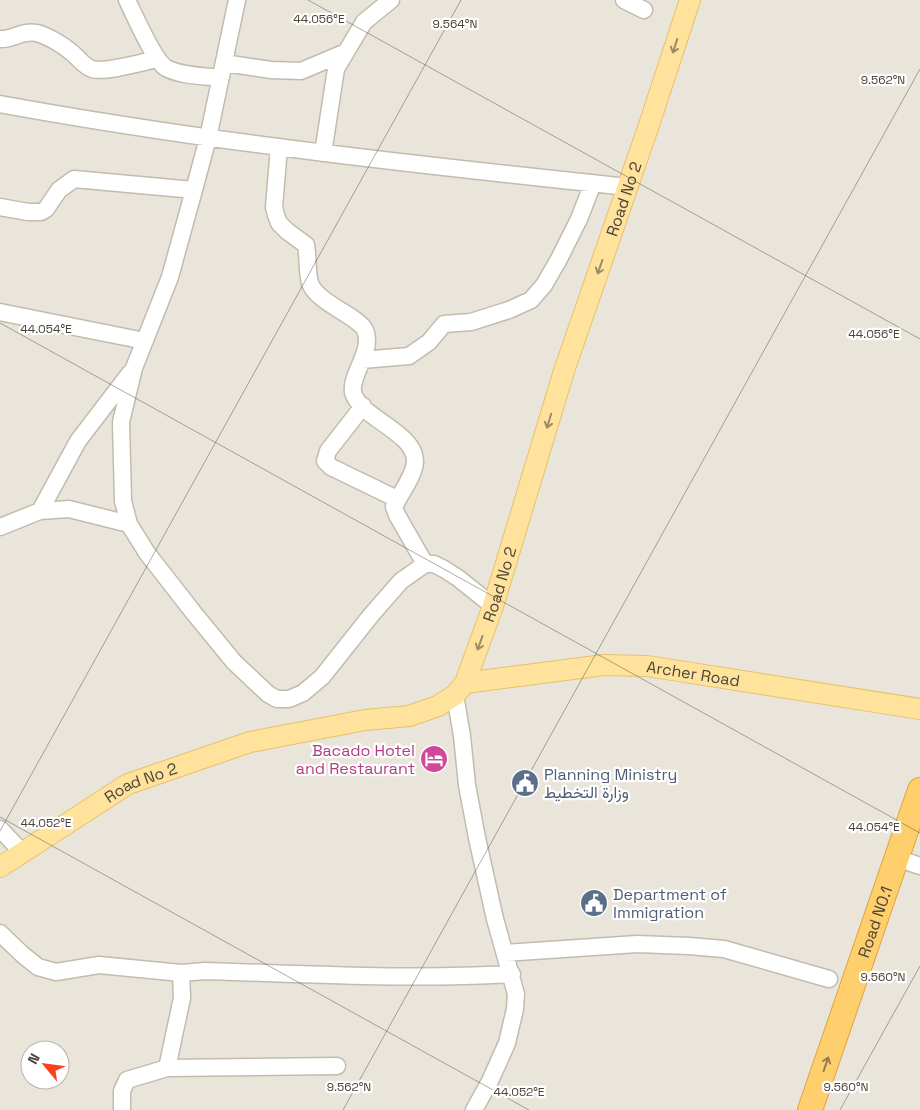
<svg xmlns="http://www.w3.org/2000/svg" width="920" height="1110" font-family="'Space Grotesk',Vazirmatn,sans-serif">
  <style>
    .residential { fill: #eae5da; fill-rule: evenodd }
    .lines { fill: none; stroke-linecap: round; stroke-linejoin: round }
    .minor-casing { stroke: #c2bbae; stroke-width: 19 }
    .major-casing { stroke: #e6c16a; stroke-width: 22 }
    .highway-casing { stroke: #e0a43c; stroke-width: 26 }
    .minor { stroke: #fff; stroke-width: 16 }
    .major { stroke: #ffe39c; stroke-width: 20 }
    .highway { stroke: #ffcf6e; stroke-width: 24 }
    .oneway { stroke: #9c8c66 }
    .oneway2 { stroke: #937c4e }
    .ticks { fill: none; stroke: #4b4439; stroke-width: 1; stroke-opacity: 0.45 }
    .labels { text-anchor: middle; stroke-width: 4.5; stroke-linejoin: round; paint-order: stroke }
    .street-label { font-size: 16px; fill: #4b4439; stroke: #fff }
    .hotel-label { font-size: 16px; fill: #b23c85; stroke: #fff; text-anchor: end }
    .service-label { font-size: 16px; fill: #4e5e75; stroke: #fff; text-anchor: start }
    .ticks-label { font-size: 12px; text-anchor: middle; fill: #4b4439; stroke: #fff; stroke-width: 4.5; stroke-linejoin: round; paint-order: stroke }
  </style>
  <rect width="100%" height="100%" fill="#f6f3ec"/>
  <path class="residential" d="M0,0H920V1110H0ZM30,1050H60V1080H30Z"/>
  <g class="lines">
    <g class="minor-casing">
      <path id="minor" d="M127,0C135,16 153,59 166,68C181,76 204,76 220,78
        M237,0L208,138L194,190L170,277L134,368L121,422L123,501L129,524L147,553L193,612L234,662L268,694L277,699H289L303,693L322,677L372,614L401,581L425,564H434L444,569L458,578L493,606
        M624,0L644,10
        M0,39C13,40 21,30 37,33C48,36 63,45 71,52C78,57 83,66 92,69C105,73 143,62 157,59
        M224,63L271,70L301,71L346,52
        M0,104C208,142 418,165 628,187
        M279,147L274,207L276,215L279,223L287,231L306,245C308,256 307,273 310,283C317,303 358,316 365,330C374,351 350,374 353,392C359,418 416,432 415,462C414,477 400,493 394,507L397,515L425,564
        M323,153L336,69L364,22L391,0
        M0,207L28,212H41L46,209L59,190L74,179L194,190
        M0,312L145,341
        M362,360L409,356L429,342L444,324L471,322L509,310L531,300L544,285L559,259L579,219L593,183
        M363,406L328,451L325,461L331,467L397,499
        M40,511L78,441L130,373
        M0,527L40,511L69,509L129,524
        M455,695L462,736L467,785L477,838L495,919L516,994L515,1009L507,1043L490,1081L474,1110
        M0,829L22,852
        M897,858L920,866
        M0,933L23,955L38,967L56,972L99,965L181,973L205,971C307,974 410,980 512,974
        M505,953L637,944L689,946L724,949L829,979
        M167,1068L182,998L181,973
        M122,1110V1091L127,1080L167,1068L337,1066"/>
    </g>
    <g class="major-casing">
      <g id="major">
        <path id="s1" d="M465,683L604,665L647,666L920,709"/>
        <path id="s2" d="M0,867L128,784L250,742L365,720L409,716L438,706L455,695L465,683L493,606L564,371L649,125L690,0"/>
      </g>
    </g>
    <g class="highway-casing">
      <g id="highway">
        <path id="s3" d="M810,1110L920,790"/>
      </g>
    </g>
    <use href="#minor" class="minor"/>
    <use href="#major" class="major"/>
    <use href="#highway" class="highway"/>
  </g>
  <defs><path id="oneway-shaft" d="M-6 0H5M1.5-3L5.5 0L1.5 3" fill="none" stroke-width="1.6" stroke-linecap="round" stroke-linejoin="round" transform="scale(1.25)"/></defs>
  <g class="oneway">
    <use href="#oneway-shaft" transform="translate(675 46) rotate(108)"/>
    <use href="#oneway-shaft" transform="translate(600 267) rotate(109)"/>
    <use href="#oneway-shaft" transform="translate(549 421) rotate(107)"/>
    <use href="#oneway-shaft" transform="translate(480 643) rotate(110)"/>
  </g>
  <use class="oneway2" href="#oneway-shaft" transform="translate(826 1064) rotate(-71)"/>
  <path class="ticks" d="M308,0L920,339M0,323L920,833M0,817L529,1110M0,831L461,0M343,1110L920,69M840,1110L920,966"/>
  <defs>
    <g id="hotel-disc" transform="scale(1.4375)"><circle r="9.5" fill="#d1479c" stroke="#fff"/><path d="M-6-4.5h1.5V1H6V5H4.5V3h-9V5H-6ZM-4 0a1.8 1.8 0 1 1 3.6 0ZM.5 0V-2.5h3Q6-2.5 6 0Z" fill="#fff"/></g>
    <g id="civic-disc" transform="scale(1.4375)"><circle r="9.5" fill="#5c6f8a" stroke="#fff"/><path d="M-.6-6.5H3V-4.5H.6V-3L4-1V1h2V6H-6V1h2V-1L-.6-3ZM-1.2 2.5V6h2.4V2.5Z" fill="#fff"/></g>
  </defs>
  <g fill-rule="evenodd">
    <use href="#hotel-disc" x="434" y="759"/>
    <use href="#civic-disc" x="525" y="783"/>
    <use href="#civic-disc" x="594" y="903"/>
  </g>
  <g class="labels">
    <g class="street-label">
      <text dy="6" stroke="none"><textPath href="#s2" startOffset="1019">Road No 2</textPath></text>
      <text dy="6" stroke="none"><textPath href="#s2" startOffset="614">Road No 2</textPath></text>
      <text dy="6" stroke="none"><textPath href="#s1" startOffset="230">Archer Road</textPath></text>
      <text dy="6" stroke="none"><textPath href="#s2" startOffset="165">Road No 2</textPath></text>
      <text dy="6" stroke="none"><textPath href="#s3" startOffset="199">Road NO.1</textPath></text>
    </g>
    <g class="hotel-label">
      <text x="415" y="756">Bacado Hotel<tspan x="415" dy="18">and Restaurant</tspan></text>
    </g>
    <g class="service-label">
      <text x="544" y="780">Planning Ministry<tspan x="544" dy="18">وزارة التخطيط</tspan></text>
      <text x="613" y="900">Department of<tspan x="613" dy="18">Immigration</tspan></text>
    </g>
  </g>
  <g class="ticks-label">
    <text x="319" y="23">44.056°E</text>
    <text x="455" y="28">9.564°N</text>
    <text x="883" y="84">9.562°N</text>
    <text x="46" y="333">44.054°E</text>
    <text x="874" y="338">44.056°E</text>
    <text x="46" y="827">44.052°E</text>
    <text x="874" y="831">44.054°E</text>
    <text x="883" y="981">9.560°N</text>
    <text x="349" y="1091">9.562°N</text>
    <text x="846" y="1091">9.560°N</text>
    <text x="519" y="1096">44.052°E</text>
  </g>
  <g transform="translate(45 1065) rotate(299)"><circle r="24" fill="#ffffff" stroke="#b7b4b0"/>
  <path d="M0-4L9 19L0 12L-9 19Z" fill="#fc3f1d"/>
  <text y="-8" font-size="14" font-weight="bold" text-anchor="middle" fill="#4b4439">N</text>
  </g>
</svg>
